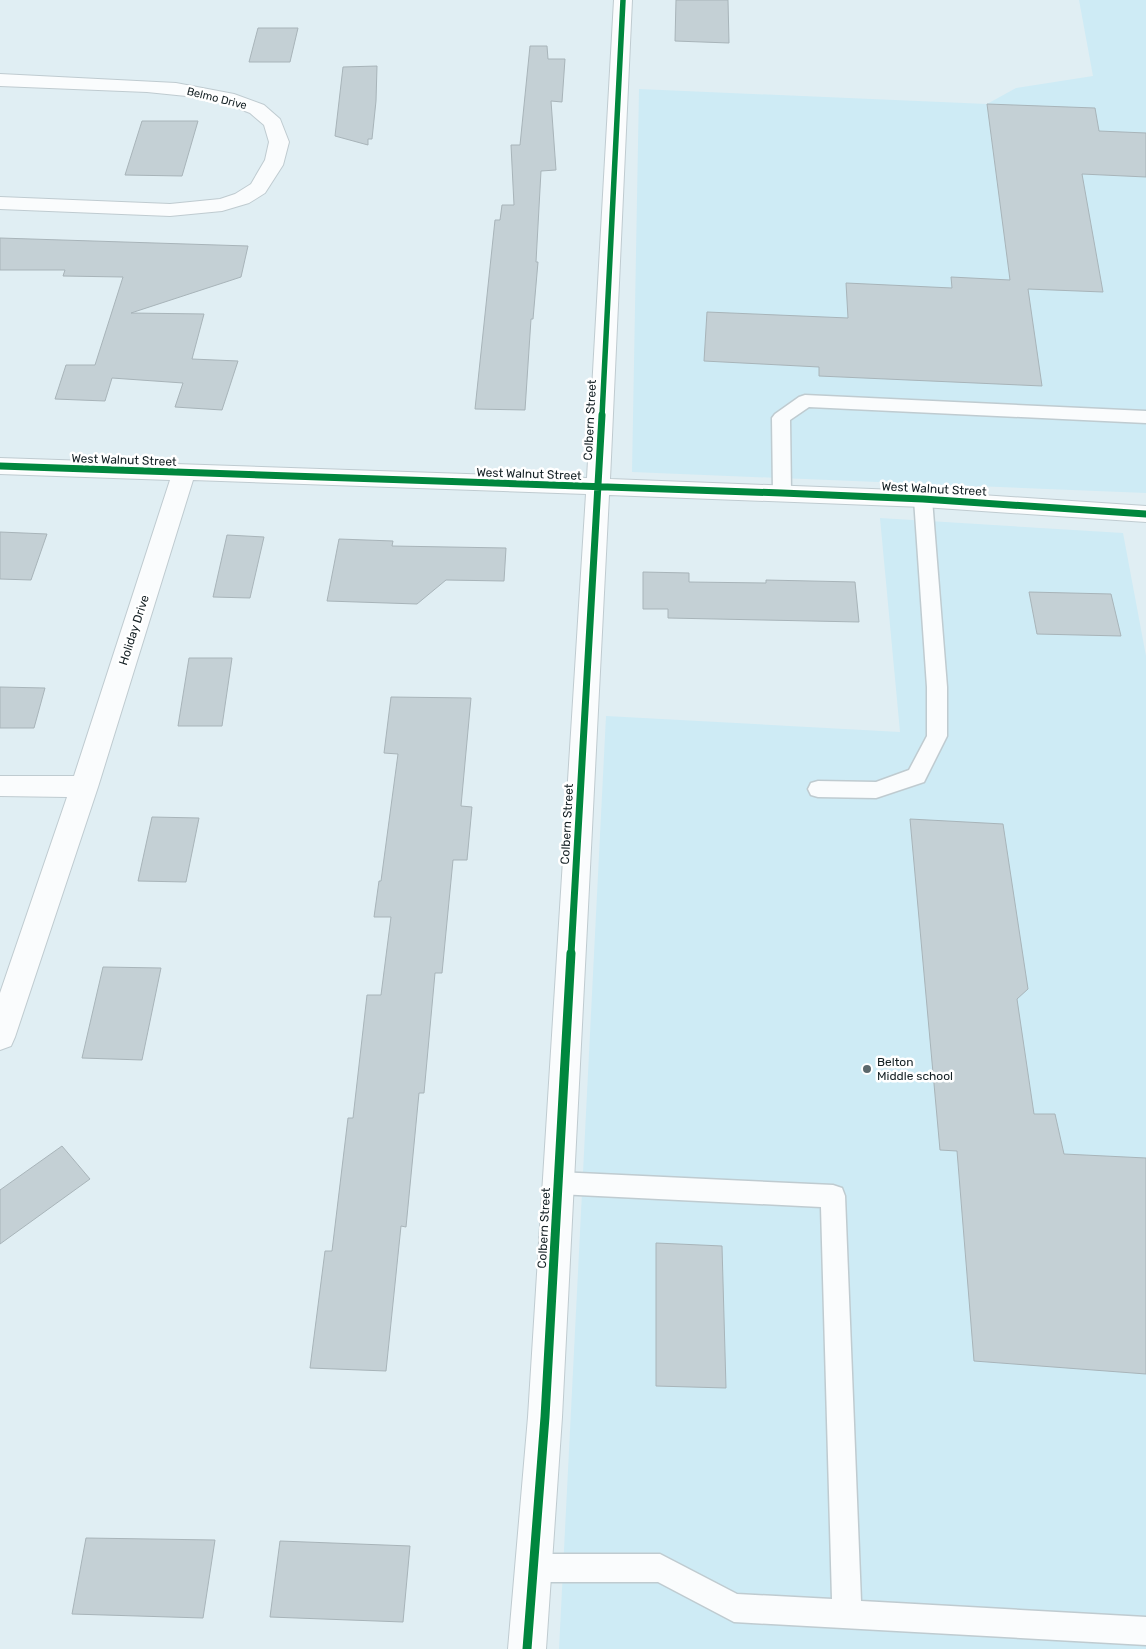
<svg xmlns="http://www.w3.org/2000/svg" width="1146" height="1649" font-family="Rubik,sans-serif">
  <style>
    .built { fill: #ceebf5 }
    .building { fill: #c4d0d5; stroke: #a8b4b9 }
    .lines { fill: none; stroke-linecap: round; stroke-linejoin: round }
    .service-casing { stroke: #bfcbd0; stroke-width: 3 }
    .minor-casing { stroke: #bfcbd0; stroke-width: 2 }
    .service { fill: #fafcfd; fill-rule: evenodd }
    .minor { fill: #fafcfd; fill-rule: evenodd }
    .cycleway-far2-casing { stroke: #fff; stroke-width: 8 }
    .cycleway-far1-casing { stroke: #fff; stroke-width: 10 }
    .cycleway-casing { stroke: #fff; stroke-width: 12 }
    .cycleway-far2 { stroke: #00873e; stroke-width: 5.5 }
    .cycleway-far1 { stroke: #00873e; stroke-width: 7 }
    .cycleway { stroke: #00873e; stroke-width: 9 }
    .poi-dot { fill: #5b686c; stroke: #fff; stroke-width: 2 }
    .labels { text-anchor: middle; stroke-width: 5; stroke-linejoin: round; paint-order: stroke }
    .far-street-label { font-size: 11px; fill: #142024; stroke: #fff }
    .street-label { font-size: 12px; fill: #142024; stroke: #fff }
    .poi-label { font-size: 12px; fill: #142024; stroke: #fff; text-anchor: start }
  </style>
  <rect width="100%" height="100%" fill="#e0eef3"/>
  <path class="built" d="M1079,0H1146V493L632,472L639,89L987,104L1016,88L1093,76Z
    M880,518L1123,533L1146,656V1649H559L606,716L900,732Z"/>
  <path class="building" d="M676,0H728L729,43L675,41Z
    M258,28H298L290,62H249Z
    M530,46H547L548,59H565L562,102L551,101L556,170L541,171L536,262H538L533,319H531L525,410L475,409L495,220H500L502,205H514L511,145H520Z
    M377,66L376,101L372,139H368V145L335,136L343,67Z
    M987,104L1095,108L1099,131L1146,133V177L1082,174L1103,292L1028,289L1042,386L819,376V367L704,361L707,312L848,318L846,283L952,288L951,277L1010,280Z
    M142,121H198L182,176L125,175Z
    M0,238L248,246L241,277L131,313L204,314L192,359L238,361L222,410L175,407L183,383L112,378L105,401L55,399L66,365H95L123,277L63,276L65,270H0Z
    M0,532L47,534L31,580L0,579Z
    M227,535L264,537L250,598L213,597Z
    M339,539L393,541L392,546L506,548L504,581L446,580L417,604L327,601Z
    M643,572L689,573V582L766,583V580L855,582L859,622L668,618V609H643Z
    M1029,592L1111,594L1121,636L1037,634Z
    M189,658H232L222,726H178Z
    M0,687L45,688L34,728H0Z
    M391,697L471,698L461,806L472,807L467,860H453L442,973H435L424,1093H419L406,1227L401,1226L386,1371L310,1368L325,1251H332L348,1118H353L367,995H381L391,917H374L379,881H381L398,754L384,753Z
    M152,817L199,818L186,882L138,881Z
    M910,819L1003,824L1028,989L1017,999L1034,1114H1055L1064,1154L1146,1158V1374L974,1361L957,1151L940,1150Z
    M103,967L161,968L142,1060L82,1058Z
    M62,1146L90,1179L0,1244V1190Z
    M656,1243L722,1246L726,1388L656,1386Z
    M86,1538L215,1540L203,1618L72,1614Z
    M280,1541L410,1546L403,1622L270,1617Z"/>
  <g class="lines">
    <g class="service-casing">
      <path id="service" d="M805,395L1146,411V423L809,407L790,420L791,493L788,497L782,499L776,497L773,493L772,418L775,414L799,397Z
        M923,493L929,495L932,499L947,687V736L924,782L876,798L818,797L811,795L808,789L811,783L818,781L876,782L909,770L927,736V687L914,499L917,495Z
        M558,1172L833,1185L842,1188L845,1196L861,1601L1146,1617V1645L734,1622L658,1582H533L523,1578L519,1568L523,1558L533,1554H660L737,1594L832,1599L821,1207L558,1194L549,1191L546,1183L549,1175Z"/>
    </g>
    <g class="minor-casing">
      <path id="minor" d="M614,0H632L610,479L923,491L1146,506V522L923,507L609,495L562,1417L546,1649H508L528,1417L586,494L193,480L98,787L15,1037L11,1046L0,1050V993L67,797L0,796V776H74L170,480L0,474V458L587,478Z
        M0,74L176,83L234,94L264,105L280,119L289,142L283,165L265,193L249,203L222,211L170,216L0,209V197L170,204L220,199L235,194L251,184L265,160L269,142L264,125L250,113L227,104L206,98L147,92L0,86Z"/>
    </g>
    <use href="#service" class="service"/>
    <use href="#minor" class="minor"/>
    <g class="cycleway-far2-casing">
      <path id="cycleway-far2" d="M602,416L623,0"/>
    </g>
    <g class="cycleway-far1-casing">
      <path id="cycleway-far1" d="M0,466L782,493L923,499L1146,514
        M571,954L602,415"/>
    </g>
    <g class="cycleway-casing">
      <path id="cycleway" d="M527,1649L545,1417L571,953"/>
    </g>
    <use href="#cycleway-far2" class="cycleway-far2"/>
    <use href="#cycleway-far1" class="cycleway-far1"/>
    <use href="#cycleway" class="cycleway"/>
  </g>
  <circle class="poi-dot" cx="867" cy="1069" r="5"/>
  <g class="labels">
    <g class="far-street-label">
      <text transform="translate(217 98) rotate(14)" y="4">Belmo Drive</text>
    </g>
    <g class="street-label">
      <text transform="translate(590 420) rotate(-87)" y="4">Colbern Street</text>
      <text transform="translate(124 460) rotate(2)" y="4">West Walnut Street</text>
      <text transform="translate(529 474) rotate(2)" y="4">West Walnut Street</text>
      <text transform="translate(934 489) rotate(3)" y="4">West Walnut Street</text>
      <text transform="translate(134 630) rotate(-72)" y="4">Holiday Drive</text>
      <text transform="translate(567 824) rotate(-87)" y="4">Colbern Street</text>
      <text transform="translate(544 1228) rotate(-87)" y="4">Colbern Street</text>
    </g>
    <g class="poi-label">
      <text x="877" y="1066">Belton<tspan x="877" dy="14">Middle school</tspan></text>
    </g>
  </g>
</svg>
